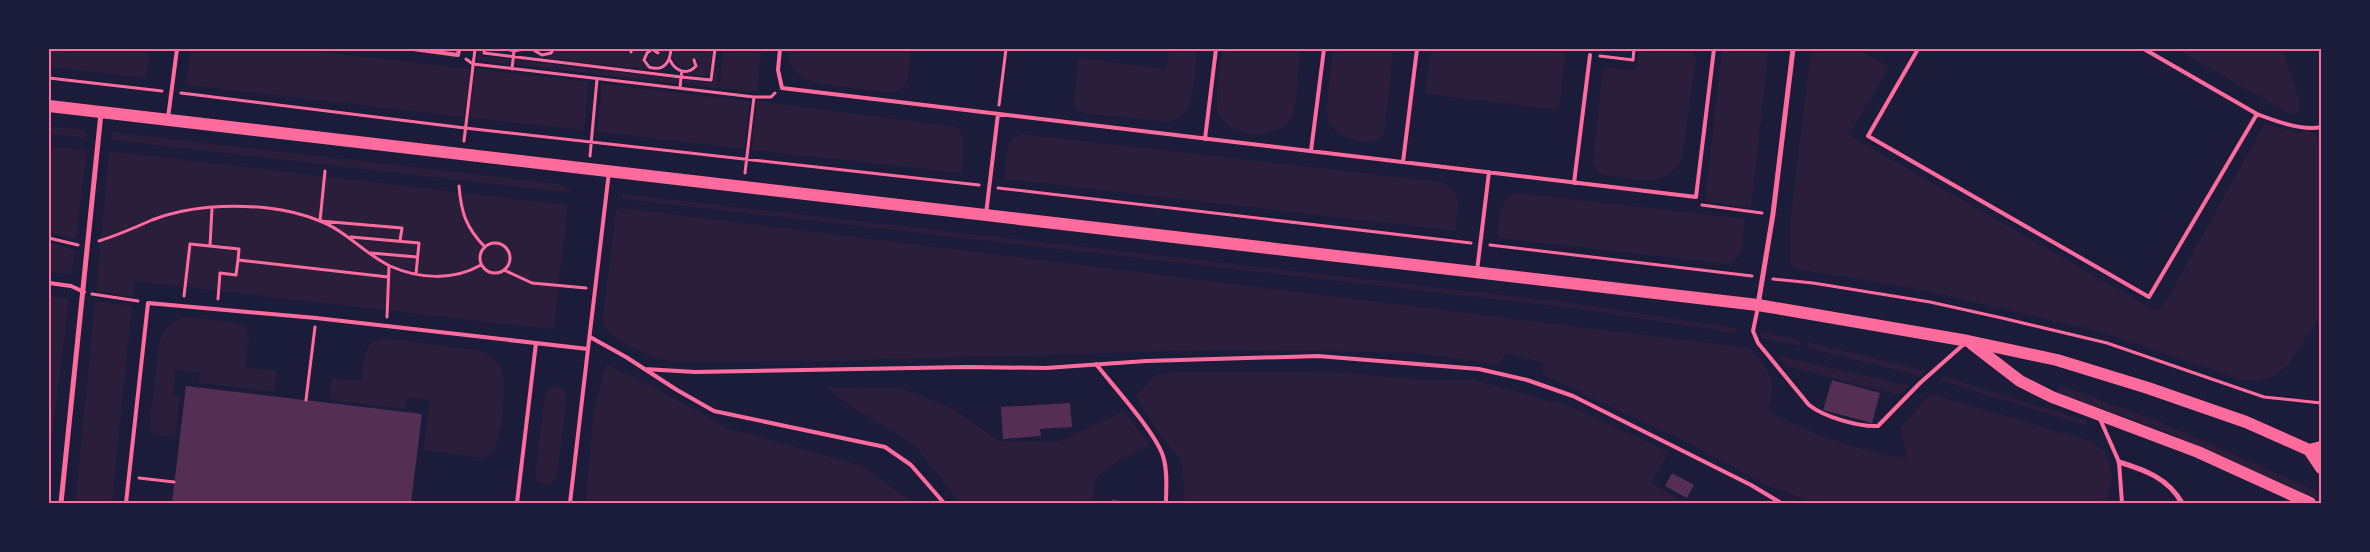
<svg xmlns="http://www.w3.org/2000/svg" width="2370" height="552" font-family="Lato,sans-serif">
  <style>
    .green { fill: #2a1e3b }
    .building { fill: #542f53 }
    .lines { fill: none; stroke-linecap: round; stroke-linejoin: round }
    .path { stroke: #ff6b9d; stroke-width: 3 }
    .service { stroke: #ff6b9d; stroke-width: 4 }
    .minor { stroke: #ff6b9d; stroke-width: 5 }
    .primary { stroke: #ff6b9d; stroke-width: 12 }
    .neatline { fill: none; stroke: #ff6b9d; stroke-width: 2 }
  </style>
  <rect width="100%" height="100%" fill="#1b1b3a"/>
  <path class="green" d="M49,49H150L146,78L49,67Z
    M191,49H300L470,69L464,117L186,85Z
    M478,49H482L481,56L510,59L509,64L477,60Z
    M556,49H628L632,55L633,49H646L642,61L648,70L545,58Z
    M658,49H668C668,60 664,68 652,65L647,57L652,52L659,56L661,53Z
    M673,49H712L709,77L686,75L696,70L699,63L698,59H692L693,64L688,69L680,67L673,60Z
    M723,49H762L757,92L719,88Z
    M789,49H911L908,79L902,89L891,92C872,90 814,87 800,76C791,69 788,59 789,49Z
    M1169,49H1197C1195,66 1196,101 1184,114C1179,119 1172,121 1166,122L1083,113L1074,107L1078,58L1166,69Z
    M1223,49H1300C1299,62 1297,107 1292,117C1280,141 1233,139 1220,117C1212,105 1221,64 1223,49Z
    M1333,49H1394L1384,134L1377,141C1354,144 1332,137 1326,113Z
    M1431,49H1566L1559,110L1425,94Z
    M1639,49H1690L1696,57L1682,159C1667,190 1632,178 1604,175L1598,173L1593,163L1602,72L1609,68L1634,71L1637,66Z
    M1722,49H1769L1751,208L1705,201Z
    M1811,49H1858L1889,67L1849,135L2152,309L2159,310L2168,298L2264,124L2301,133L2307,130L2316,134L2321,147V314L2289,364L2273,377L2257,381L2240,379L2105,333L1932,292L1796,269L1790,263V221Z
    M2176,49H2283L2300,103L2298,113L2290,114Z
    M515,60L679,79L678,84L514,64Z
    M475,69L589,82L584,130L469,118Z
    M715,69H719L717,88L684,84V80L713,83Z
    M602,84L750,101L744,149L597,132Z
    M757,101L957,127C968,137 962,159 962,173L751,150Z
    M49,126L86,130L85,138L49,134Z
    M112,132L559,184L572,191L563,192L111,140Z
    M1021,134L1442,182L1456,193L1458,200L1456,231L1005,179C1006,164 1004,139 1021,134Z
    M49,146L87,151L76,239L49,233Z
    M109,151L568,205L554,328L546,329L135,281L133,297L96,291Z
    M1518,193L1745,219C1743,235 1746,258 1728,264L1498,238C1500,220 1497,198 1518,193Z
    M623,194L1565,302L1736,328L1735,333L1564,307L622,199Z
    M622,208L1750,348C1767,371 1779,378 1768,408L1774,415L1824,437L1880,454L1907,458L1901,427L1930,394L2091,441L2106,453L2112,474L2106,503H1814L1769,486L1686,442L1543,375L1544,363L1506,353L1499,364L1415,353L1221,350L831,361L671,362C647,354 617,345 602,324L616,211Z
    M49,242L75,250L72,275L49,272Z
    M49,296L69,299L49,462Z
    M95,301L132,306L112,503H75Z
    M188,317L235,322L246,328L249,338L245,367L277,371L274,392L199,383L200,372L176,370L173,396L180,397L175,438L154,435L149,427L159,343C165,328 170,319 188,317Z
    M1759,332L1801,340L1800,346L1762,338Z
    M383,338L482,351C517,367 502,410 498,441C495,450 493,455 483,458L423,450L430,400L407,397L405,409L329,400L332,378L362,381C364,364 362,342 383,338Z
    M1808,342L1926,371L1921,376L1807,348Z
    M1776,355L1910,386L1899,395L1785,366Z
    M606,364L654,387L727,428L863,466L913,503H586L593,412Z
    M1179,372L1349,373L1427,380H1474L1570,406L1668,452L1651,483L1686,503H1185L1181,460L1155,428L1136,396L1156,375Z
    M1943,376L2086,421L2085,426L1941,380Z
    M2060,385L2168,425L2321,493V501L2164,431L2061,394L2057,391Z
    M555,386L564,389L567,398L557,476L555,480L547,486L538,482L535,473L545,395L550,388Z
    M825,387L903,389L952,408L999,441L1058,442L1124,411L1150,445L1120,460L1097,476L1091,503H956L953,494L914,445L860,412Z"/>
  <path class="building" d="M1832,380L1880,393L1872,423L1823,410Z
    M186,386L422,414L411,503H172Z
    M1070,403L1072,427L1040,429L1041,436L1003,439L1001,407Z
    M1672,473L1694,485L1687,498L1665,486Z
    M1113,499L1126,503H1111Z"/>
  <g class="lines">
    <path class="path" d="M485,49L484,53L681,77L682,71
      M507,49L514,51L523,49
      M532,49L542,55L551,53L553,49
      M631,49V52
      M658,53L652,49L647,53L644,60L649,67C664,72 670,62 671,49
      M1600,56L1633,60L1634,49
      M466,59L473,64L754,97H771L775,93
      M670,60C675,71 687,76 696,66L694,60
      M512,69L514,51
      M49,78L162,91
      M680,88L681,77L711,80L715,49
      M181,93L465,128L979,185
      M999,105L1006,49
      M464,141L475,49
      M590,156L597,79
      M325,171L320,221L402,228L400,241
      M745,173L754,97
      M459,186C461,212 466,228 485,247
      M998,188L1471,243
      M1702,205L1762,213
      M351,237L419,243L416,274
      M49,238L78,245
      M99,241C118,235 134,228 152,220C187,206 231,204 268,208C286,210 303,214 320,221C346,231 365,254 390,266C419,279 453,281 481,265
      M480 258a15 15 0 1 1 30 0a15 15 0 1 1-30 0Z
      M1490,245L1752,276
      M210,246L212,208
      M371,253L417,257
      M504,270L532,283L586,288
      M1773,279L1813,283L1930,302L2002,318L2107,343L2264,397L2321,403
      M92,294L138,301
      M184,296L190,244L239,249L238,260L388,277
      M218,299L220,273L236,275L238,260
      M387,317L389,266
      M306,400L315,327
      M139,478L174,482"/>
    <path class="service" d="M413,49L458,55L459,49
      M780,49L778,70L782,88L1696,197L1714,49
      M1918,49L1868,136L2149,297L2257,114
      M2144,49L2257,114C2275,121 2302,131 2321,127
      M168,118L177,49
      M1205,139L1216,49
      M1311,151L1324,49
      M1403,162L1417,49
      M1574,183L1590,55
      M986,214L998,114
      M1477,271L1489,172
      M49,283L71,286L84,292
      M1758,307L1753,331L1758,343L1809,405C1824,417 1859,427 1878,426L1920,383L1964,344
      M590,337L626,357L677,390L714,411L885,447L911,465L944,503
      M1096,364C1114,387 1155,432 1163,456C1168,471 1166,488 1166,503
      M645,369L695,372L967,367L1046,368L1146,361L1318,356L1479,369L1527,380L1573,396L1751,485L1781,503
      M2100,419L2119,462L2122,503
      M126,503L148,303L316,318L588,349L609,172
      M517,503L536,343
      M570,503L588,349"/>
    <path class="minor" d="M1758,305L1773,214L1793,49
      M2119,462C2145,470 2168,478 2182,503
      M61,503L101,113"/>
    <path class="primary" d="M49,106L1758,305L1968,341L2057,360L2148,388L2246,422L2309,450L2321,468
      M1972,344L2020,381L2052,397L2198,452L2310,503
      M2309,450L2321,447"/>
  </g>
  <rect width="2370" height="552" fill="none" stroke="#1b1b3a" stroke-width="100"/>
  <rect x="50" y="50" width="2270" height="452" class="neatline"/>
</svg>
